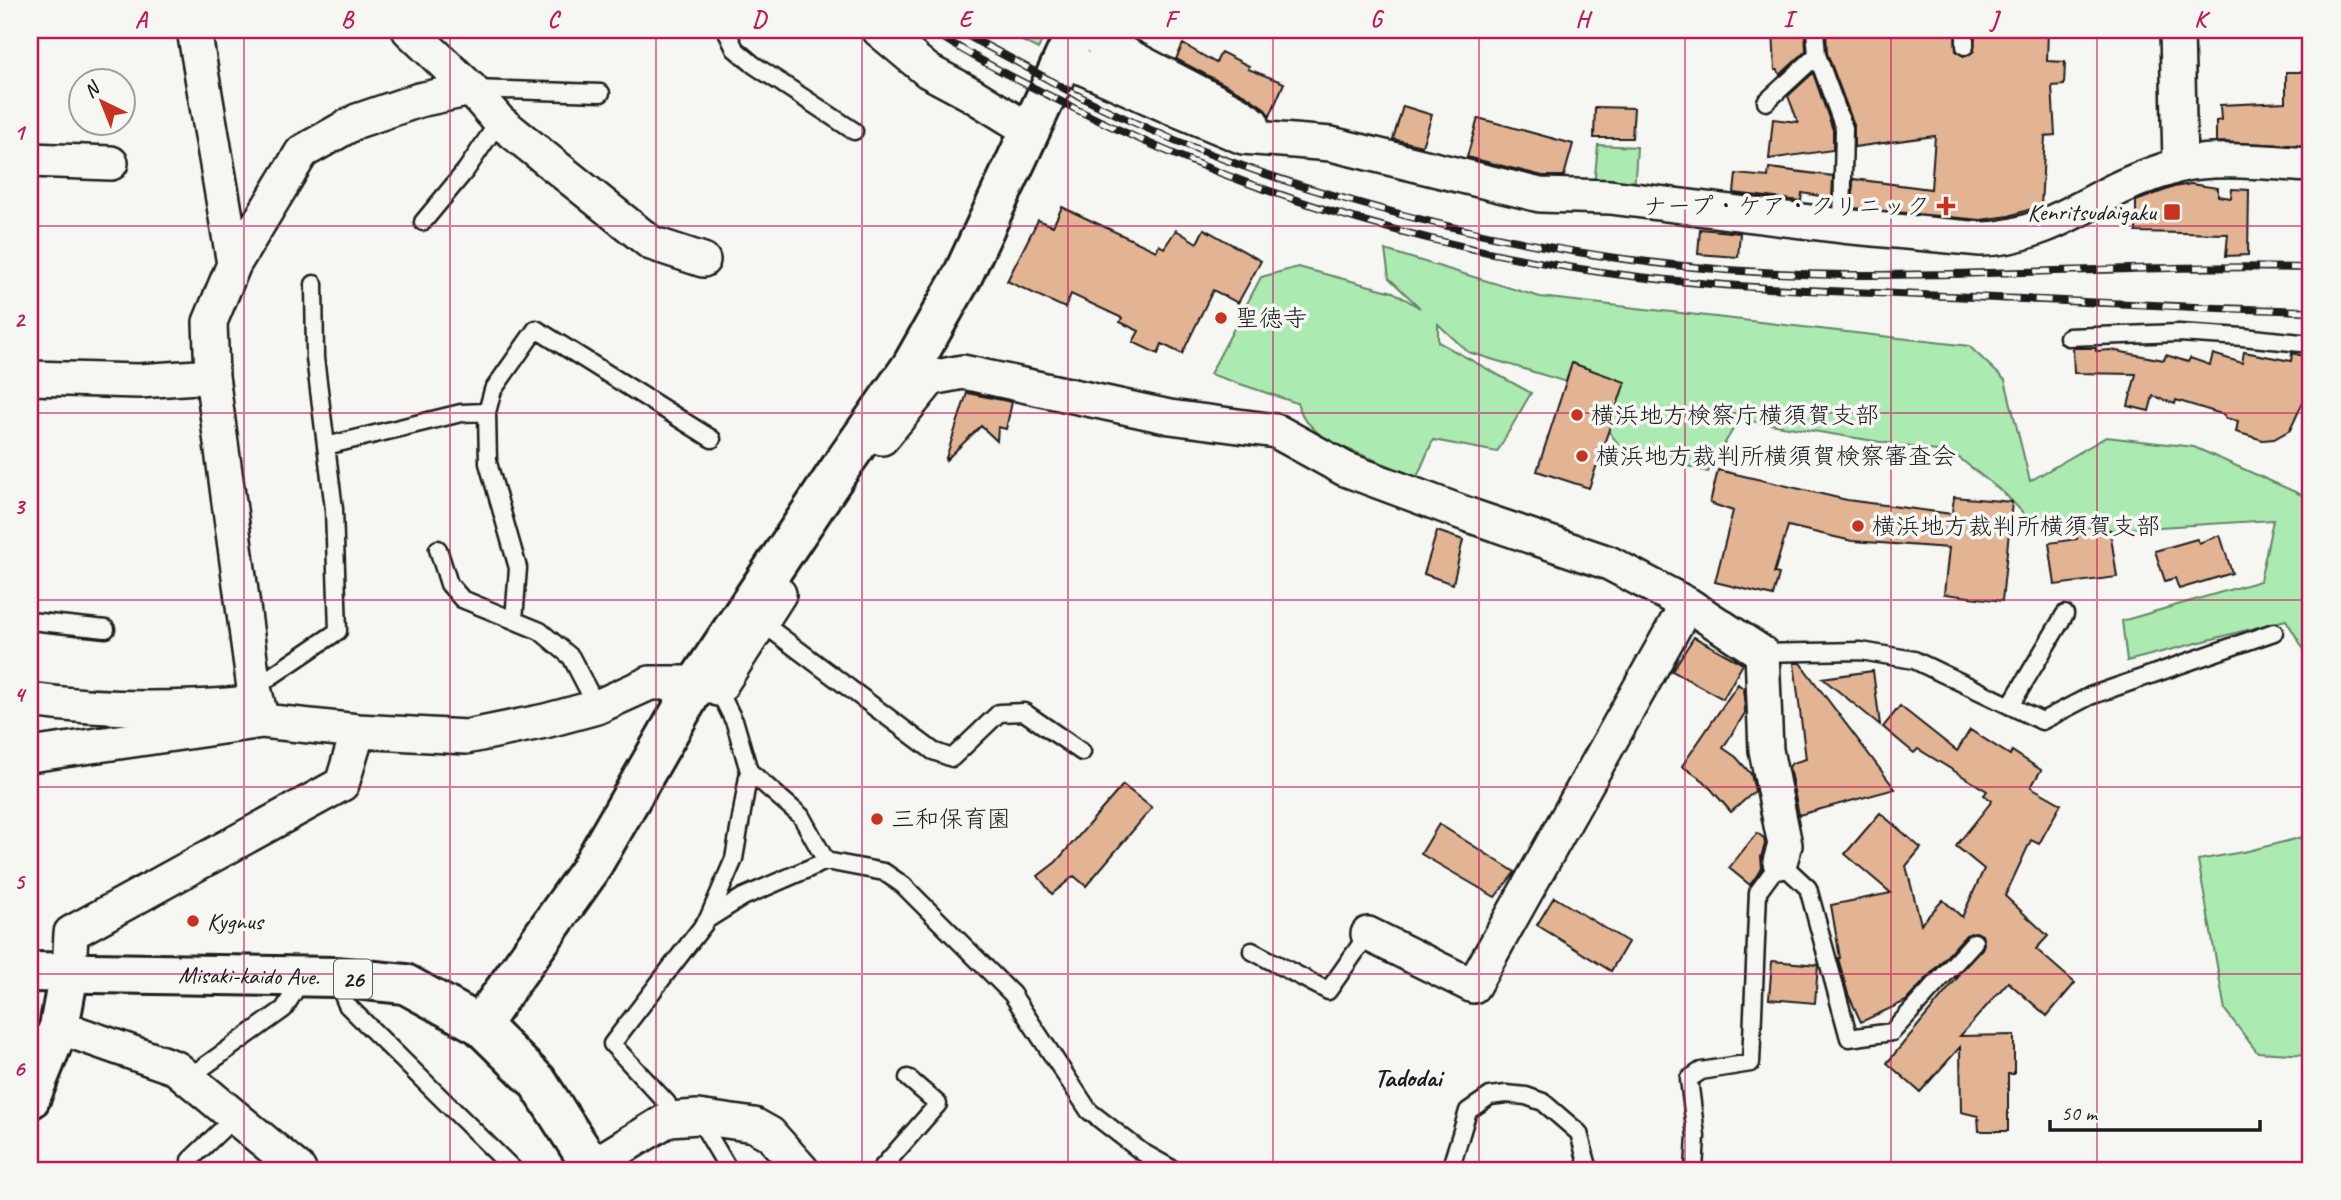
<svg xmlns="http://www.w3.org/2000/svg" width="2341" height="1200" font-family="Caveat,'Klee One',sans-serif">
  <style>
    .green { fill: #abeab1; stroke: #648366; stroke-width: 2 }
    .building { fill: #e3b494; stroke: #1c1c1c; stroke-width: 2 }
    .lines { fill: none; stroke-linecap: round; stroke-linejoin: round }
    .service-casing { stroke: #1c1c1c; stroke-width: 21 }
    .minor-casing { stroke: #1c1c1c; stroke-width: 38 }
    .tertiary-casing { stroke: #1c1c1c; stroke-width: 44 }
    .primary-casing { stroke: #1c1c1c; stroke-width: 44 }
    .service { stroke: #f6f6f2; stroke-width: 16 }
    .minor { stroke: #f6f6f2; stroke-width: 33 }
    .tertiary { stroke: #f6f6f2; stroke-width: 38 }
    .primary { stroke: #f6f6f2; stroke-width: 38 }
    .rail-casing { stroke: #1c1c1c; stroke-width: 8 }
    .rail { stroke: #f6f6f2; stroke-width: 5; stroke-dasharray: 16; stroke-linecap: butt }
    .grid { fill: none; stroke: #c2185b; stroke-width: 2; stroke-opacity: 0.55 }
    .poi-dot { fill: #c8321e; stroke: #f6f6f2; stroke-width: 2.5 }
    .labels { text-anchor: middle; stroke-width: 7; stroke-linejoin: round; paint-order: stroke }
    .shield { fill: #f6f6f2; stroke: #5d5d5c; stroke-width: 2 }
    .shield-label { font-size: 23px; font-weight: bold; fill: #1c1c1c }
    .poi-label { font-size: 24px; fill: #1c1c1c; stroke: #f6f6f2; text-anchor: start }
    .street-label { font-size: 24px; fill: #1c1c1c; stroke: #f6f6f2 }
    .neighbourhood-label { font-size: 26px; font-weight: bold; fill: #1c1c1c; stroke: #f6f6f2 }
    .neatline { fill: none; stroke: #c2185b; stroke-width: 2.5 }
    .grid-label { font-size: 23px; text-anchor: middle; font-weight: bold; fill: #c2185b }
  </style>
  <rect width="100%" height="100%" fill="#f6f6f2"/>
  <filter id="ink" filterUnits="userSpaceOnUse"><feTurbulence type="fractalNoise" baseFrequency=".0143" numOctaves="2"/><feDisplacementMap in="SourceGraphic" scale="14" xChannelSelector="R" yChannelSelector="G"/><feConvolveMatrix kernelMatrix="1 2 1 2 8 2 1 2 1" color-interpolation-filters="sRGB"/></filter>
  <g filter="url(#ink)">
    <path class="green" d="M1000,30H1047L1038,49Z
      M1598,145L1637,147L1634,191L1594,186Z
      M1385,250L1540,297L1969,346L2005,380L2030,481L2106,437L2194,447L2311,499V661L2286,620L2127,661L2122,621L2260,581L2273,520L2110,530L2030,520L2005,494L1954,454L1739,419L1708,472L1620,446L1570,383L1468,352L1438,324V342L1531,393L1497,452L1433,440L1417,477L1325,440L1304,419L1297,403L1210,374L1261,277L1298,267L1393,292L1420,308L1389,278Z
      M2311,835V1055L2257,1052L2225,1010L2198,860L2248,851Z"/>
    <path class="building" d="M1773,30H1805L1806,51L1780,75L1778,70H1775Z
      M1826,30H1955L1956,51L1964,56L1974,51L1975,30H2048L2047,61L2065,62L2064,85L2052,86L2055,135L2045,136L2041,206L2009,216L1981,220L1853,208V179L1931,189L1935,136L1854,147V125L1827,53Z
      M1183,44L1216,63L1221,52L1249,66L1248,69L1284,83L1270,116L1263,107L1245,95L1176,59Z
      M2286,72H2311V146L2216,142V121L2221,120L2220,105L2286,102Z
      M1813,73L1833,130V150L1769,159L1773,119L1798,122L1788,96Z
      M1403,106L1432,115L1422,146L1393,139Z
      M1595,107L1634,108L1632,138H1594Z
      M1478,118L1573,144L1564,176H1543L1467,157Z
      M1769,168L1833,176L1832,198L1802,193L1801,201L1734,193L1736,174L1768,177Z
      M2191,184L2218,188V196L2231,198L2232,189L2249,190L2248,255L2226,256L2228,234L2136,232V201L2174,187Z
      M1062,207L1156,251L1159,245L1164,248L1176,230L1197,243L1204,229L1261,261L1238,303L1213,290L1182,354L1162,344L1158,354L1133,342L1139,331L1120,322L1122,318L1071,294L1065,308L1007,281L1038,220L1053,226Z
      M1700,229L1740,233L1738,257L1698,254Z
      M2073,348H2096V351L2111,350L2164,360L2166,355L2188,362L2190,358L2210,365L2213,354L2242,363L2244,352L2291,361L2292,353L2311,358V385L2290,430L2274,439L2263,440L2236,432L2238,421L2225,418V415L2176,400L2175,404L2153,396L2149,411L2128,406L2136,374L2074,373Z
      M1572,363L1625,382L1589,488L1537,471Z
      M967,393L1012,402L1006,429L998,427L997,441L981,426L945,461Z
      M1718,470L1847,500L1952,514L1954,497L2012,502L2002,601L1944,594L1949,548L1852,541L1788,526L1774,573L1779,574L1773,596L1715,582L1733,511L1710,503Z
      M2110,530L2117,577L2055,585L2049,543L2077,539V535Z
      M1437,531L1463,540L1453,584L1424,574Z
      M2220,535L2232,573L2179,589L2175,578L2165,581L2155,551L2197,539L2199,543Z
      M1694,637L1743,664L1723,699L1672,671Z
      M1794,663H1800L1895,789L1799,815L1789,767L1792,763L1806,759Z
      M1873,671L1880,725L1822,678Z
      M1738,684L1744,689L1745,713L1723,748L1736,757L1751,774L1755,791L1731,812L1704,781L1682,766Z
      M1900,706L1957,751L1970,730L2010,755L2012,751L2041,770L2031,787L2061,804L2039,844L2031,840L2005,896L2048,936L2036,949L2075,983L2047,1016L2008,982L1960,1036L2014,1035V1074H2008V1131H1979L1978,1116L1961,1112L1960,1047L1920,1092L1887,1063L1958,977L1955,978L1982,949L1984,944L1982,935L1976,932L1966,935L1906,1001L1861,1022L1848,994L1838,958H1840L1831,905L1891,893L1845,854L1880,813L1921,848L1906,866L1921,924L1943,900L1962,917L1984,869L1956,846L1992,801L1984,795L1987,791L1918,749L1914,753L1883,727Z
      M1123,785L1152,808L1086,886L1074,876L1052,894L1038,876L1056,862Z
      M1439,824L1515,872L1495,897L1421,854Z
      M1757,833L1764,838L1765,844L1761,857L1762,868L1750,885L1729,868Z
      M1554,897L1628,942L1611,971L1537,925Z
      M1772,961L1818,965L1815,1003L1769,999Z"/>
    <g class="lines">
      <g class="service-casing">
        <path id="service" d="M726,30L735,49L754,65L854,131
          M1815,30L1817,55L1844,128L1842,226
          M1965,46V30
          M474,89L601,93
          M1766,102L1817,55
          M423,222L466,170L499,121
          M2068,337L2179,333L2243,337L2311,344
          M326,446L461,413L487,412
          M438,549L449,584L462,599L540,631L571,657L597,707
          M514,620L518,568L488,463L487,412L493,390L536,329L712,439
          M30,621L106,629
          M761,622L933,751L952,758L999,713L1024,712L1082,752
          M1762,653L1861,651L1914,660L2042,721L2090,696L2274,632
          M254,688L338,631L334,509L315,358L314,284
          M712,688L718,689L735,723L749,771L801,816L826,861L884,872L903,885L1012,994L1089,1111L1142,1152L1174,1170
          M2010,706L2065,614
          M708,919L734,859L749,771
          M1252,951L1328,991L1368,934
          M336,979L347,1005L514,1170
          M188,1078L284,1009L303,977
          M669,1119L667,1103L612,1044L708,919L743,897L826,861
          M699,1119L729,1170
          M190,1160L235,1117
          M880,1170L938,1104L908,1078
          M1450,1170L1468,1111L1490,1096L1506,1094L1526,1096L1543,1102L1579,1133L1589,1170
          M1694,1170L1696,1136L1689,1079L1701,1071L1751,1063L1758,892L1780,862L1808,888L1849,1038L1892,1032L1974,942"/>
      </g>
      <g class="minor-casing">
        <path id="minor" d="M194,30L234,264
          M409,30L471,89L499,121L651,243L703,260
          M879,30L928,71L971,94L1029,130
          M1109,30L1102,42L1236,112L1252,123
          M2177,30L2180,165
          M1063,59L1166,105L1243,137L1331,144L1540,195L1610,197L1842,226L1981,239C2025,239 2065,217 2102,197C2125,184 2151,174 2177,166C2213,156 2272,163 2311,165
          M30,160L111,163
          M30,378L139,381L212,376
          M882,438L931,378L963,372L1170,417L1276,431L1345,469L1474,517L1609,563L1687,604L1762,653L1766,750L1785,845L1780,862
          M718,689L779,594
          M30,700C100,710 169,710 240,704
          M262,721L254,688L212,376L210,322L234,264L302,152L357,121L419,100L471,89
          M30,755L262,721L358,731L466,737L545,721L597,707L650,683H697
          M1368,934L1473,986L1687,604
          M69,973L71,933L342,784L358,731
          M59,1027L176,1068L299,1170
          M592,1166L669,1119L698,1117L754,1125L770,1134L802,1170"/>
      </g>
      <g class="tertiary-casing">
        <path id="tertiary" d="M480,1025L589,871L697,683L841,467L911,367L962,277L1077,30
          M30,1099L59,1027L69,973"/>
      </g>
      <g class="primary-casing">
        <g id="primary">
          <path id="s1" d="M30,972L335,977L405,984L480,1025L537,1081L594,1170"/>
        </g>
      </g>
      <use href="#service" class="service"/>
      <use href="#minor" class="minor"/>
      <use href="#tertiary" class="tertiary"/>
      <use href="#primary" class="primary"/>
      <g class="rail-casing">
        <path id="rail" d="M931,30C969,55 1009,76 1050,96C1216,182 1395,240 1580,269C1715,290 1859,292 1996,298C2101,302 2206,309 2311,311
          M958,30C980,43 1003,54 1026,67C1044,77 1062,88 1081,97C1171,143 1266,177 1363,204C1521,249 1684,274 1848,275C2002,276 2157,264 2311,268"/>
      </g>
      <use href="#rail" class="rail"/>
    </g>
  </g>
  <path class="grid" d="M244,30V1170M450,30V1170M656,30V1170M862,30V1170M1068,30V1170M1273,30V1170M1479,30V1170M1685,30V1170M1891,30V1170M2097,30V1170M30,226H2311M30,413H2311M30,600H2311M30,787H2311M30,974H2311"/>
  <g class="poi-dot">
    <path d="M1942.5 195.5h7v7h7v7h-7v7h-7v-7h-7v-7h7z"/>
    <rect x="2163" y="203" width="18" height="18" rx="3.5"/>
    <circle cx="1221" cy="318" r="7"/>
    <circle cx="1577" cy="415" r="7"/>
    <circle cx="1582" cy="456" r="7"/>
    <circle cx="1858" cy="526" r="7"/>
    <circle cx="877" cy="819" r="7"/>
    <circle cx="193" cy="921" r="7"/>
  </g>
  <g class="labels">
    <rect class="shield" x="334" y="959.5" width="38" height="39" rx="5"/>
    <g class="shield-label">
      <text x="353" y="987">26</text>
    </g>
    <g class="poi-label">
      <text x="1930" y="214" text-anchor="end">ナープ・ケア・クリニック</text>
      <text x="2156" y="220" text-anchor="end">Kenritsudaigaku</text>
      <text x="1235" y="326">聖徳寺</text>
      <text x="1591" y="423">横浜地方検察庁横須賀支部</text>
      <text x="1596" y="464">横浜地方裁判所横須賀検察審査会</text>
      <text x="1872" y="534">横浜地方裁判所横須賀支部</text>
      <text x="891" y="827">三和保育園</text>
      <text x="207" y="929">Kygnus</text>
    </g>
    <g class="street-label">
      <text dy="8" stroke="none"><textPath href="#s1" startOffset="219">Misaki-kaido Ave.</textPath></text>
    </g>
    <g class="neighbourhood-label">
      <text x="1408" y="1086">Tadodai</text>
    </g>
  </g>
  <rect width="2341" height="1200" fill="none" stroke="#f6f6f2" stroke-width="77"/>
  <g transform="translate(102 102) rotate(317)"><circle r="33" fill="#f6f6f2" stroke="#9f9f9c" stroke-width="2"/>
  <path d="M0-5L12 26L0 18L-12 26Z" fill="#c8321e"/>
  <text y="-10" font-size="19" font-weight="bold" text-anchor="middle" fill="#1c1c1c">N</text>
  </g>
  <path d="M2050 1120v10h210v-10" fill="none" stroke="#1c1c1c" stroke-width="3.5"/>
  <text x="2061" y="1120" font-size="21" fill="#1c1c1c" stroke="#f6f6f2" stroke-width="5" paint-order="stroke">50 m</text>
  <rect x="38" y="38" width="2264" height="1124" class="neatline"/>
  <g class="grid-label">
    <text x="141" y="27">A</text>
    <text x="347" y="27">B</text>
    <text x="553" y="27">C</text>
    <text x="759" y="27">D</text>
    <text x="965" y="27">E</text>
    <text x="1170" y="27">F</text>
    <text x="1376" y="27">G</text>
    <text x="1582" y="27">H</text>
    <text x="1788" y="27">I</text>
    <text x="1994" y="27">J</text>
    <text x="2200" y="27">K</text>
    <text x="19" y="140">1</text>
    <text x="19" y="327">2</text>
    <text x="19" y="514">3</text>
    <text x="19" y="702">4</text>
    <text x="19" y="889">5</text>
    <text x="19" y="1076">6</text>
  </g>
</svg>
